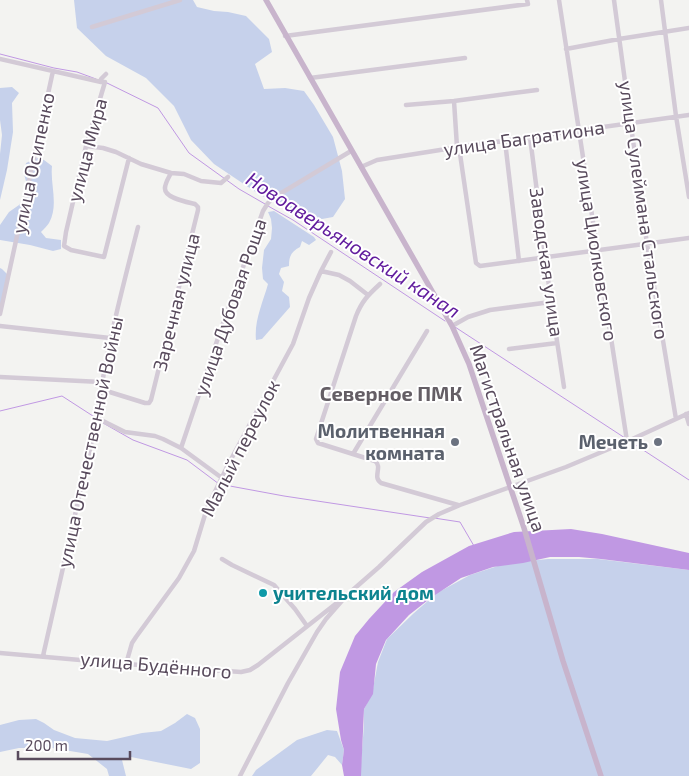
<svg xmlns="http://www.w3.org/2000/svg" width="689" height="776" font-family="'Exo 2',sans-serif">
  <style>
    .green { fill: #c6d1eb }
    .water { fill: #c098e3 }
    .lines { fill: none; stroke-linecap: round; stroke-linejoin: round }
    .stream { stroke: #c098e3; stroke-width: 1 }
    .minor { stroke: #d3cad6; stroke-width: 4.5 }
    .major { stroke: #c8b4cc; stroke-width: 5.5 }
    .worship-dot { fill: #6b7280; stroke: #fff; stroke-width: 2 }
    .culture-dot { fill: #0f9aa8; stroke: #fff; stroke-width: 2 }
    .labels { text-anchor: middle; stroke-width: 4; stroke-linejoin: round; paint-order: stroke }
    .street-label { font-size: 19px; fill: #594b5d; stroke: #fff }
    .worship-label { font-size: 19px; font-weight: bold; fill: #5b616d; stroke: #fff; text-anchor: end }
    .culture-label { font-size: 19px; font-weight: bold; fill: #0d838f; stroke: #fff; text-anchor: start }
    .water-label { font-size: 20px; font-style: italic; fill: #621d9e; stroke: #fff }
    .neighbourhood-label { font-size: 20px; font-weight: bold; fill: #645e65; stroke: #fff }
  </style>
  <rect width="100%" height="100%" fill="#f3f3f1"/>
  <path class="green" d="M74,0H193L197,7L214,11L228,12L246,16L269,39L272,52L255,64L264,89L285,88L304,91L314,105L333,137L342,171L345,199L333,217L322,219L296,211L260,195L214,164L191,140L174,106L146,78L106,56L77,28Z
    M12,87L19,93L12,103L13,132L7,170L0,200V154L2,135L0,120V88Z
    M37,158L44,160L52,166C50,185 59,205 49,223C47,226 44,229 41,232L46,238L61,240V249L53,251L30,245L0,240V225L9,212L19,205L26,194L27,185L24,174L26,163Z
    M274,211L314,237L316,240L309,245L302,241L300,247C291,252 289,256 289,266L281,268L279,274L284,282L282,291L289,297L290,307L262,339L256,340C254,321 263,302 268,284L263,279L262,268L264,250L271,239L272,228L271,219L268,212Z
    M0,268L2,269L10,277L0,310Z
    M548,559H598L689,570V776H360L364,725V709L372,694L378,662L387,639L414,613L437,593L470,575L507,563Z
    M187,714L195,718L200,729V763L191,769L131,757L122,760L126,776H109L107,769L88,754L52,748H19L0,752V725L19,720L36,719L44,723L54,730L75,738L107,741L142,733L161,731L175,723Z
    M327,730L337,731L344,750L342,765L335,757L328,755L311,776H252L256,770L297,740Z"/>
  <path class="water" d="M571,529L602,534L689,553V570L601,559L579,557H550L523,563L493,567L461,578L432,597L409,615L386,640L376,664L373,694L364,709L361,776H344L342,765L344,750L341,740L336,709L340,672L355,636L369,619L394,592L422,572L469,546L514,532Z"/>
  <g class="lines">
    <path class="stream" d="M0,54L54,68L77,72L96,79
      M107,83L158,108L189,153L239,189L265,204
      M268,206L293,220L445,321
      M455,327L625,438
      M0,411L62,396L96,418
      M103,423L133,440L187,460L219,484L284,496L430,518
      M631,442L689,480
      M434,518L460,522L474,546"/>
    <path class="minor" d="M559,0C582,147 603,294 627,441
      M614,0L647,244L676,419
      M661,0L676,116L689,197
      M92,27L180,0
      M285,36L528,4L527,0
      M566,49L619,39L689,28
      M0,59L101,82
      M106,74L101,79V82H105L86,146L66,232L64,246L71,250L104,257L129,158
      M310,78L465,58
      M454,101L457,147
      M406,105L454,101L537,90
      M530,137L551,302L564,387
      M505,141L519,261
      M86,146L103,148L116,152L141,164L171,173L184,174L201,181L221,183L228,177
      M459,147L476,263L480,266L689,238
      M361,167L377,160L459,147L689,115
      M321,271L339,275L350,281L368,295
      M380,284C368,295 362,301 356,316L316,439L318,443L375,461C383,467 372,477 381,483L458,505
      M0,314L53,71
      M0,326L110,338
      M452,326L468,317L490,310L551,302
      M509,349L557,343
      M0,377L101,382
      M100,389L145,403H149L151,400L198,210V207L195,204C187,202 164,198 165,188C165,183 169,177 171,173
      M686,414L689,424
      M97,418L125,432L155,436L163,439L181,448L222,478
      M181,448L220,332L263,211L268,203L273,198L351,151
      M353,454L427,331
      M222,559L232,565L274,585L295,609L307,626
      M0,653L126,664L241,672L250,670L258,665L338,602
      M43,656L97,418C105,353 122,290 138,227
      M126,664L132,643L136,637L179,578L194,551L207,508L228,465L293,344L309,298L321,271L331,252
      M240,776L288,683L317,632L326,619L347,595L379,567L426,522L439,514L460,505L566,467L628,441L689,413"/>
    <path class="major" d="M266,0L432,291L452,326L469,364L524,528L563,661L601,776"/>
  </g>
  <g class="worship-dot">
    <circle cx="455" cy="442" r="5"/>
    <circle cx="658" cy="442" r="5"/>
  </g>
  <circle class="culture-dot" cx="263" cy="593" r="5"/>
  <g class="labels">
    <g class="street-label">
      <text transform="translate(524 138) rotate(-8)" y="7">улица Багратиона</text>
      <text transform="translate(87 150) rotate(-75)" y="7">улица Мира</text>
      <text transform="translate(33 163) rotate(-78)" y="7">улица Осипенко</text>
      <text transform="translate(644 210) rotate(82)" y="7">улица Сулеймана Стальского</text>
      <text transform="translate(597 250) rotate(81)" y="7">улица Циолковского</text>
      <text transform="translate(547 262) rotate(82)" y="7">Заводская улица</text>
      <text transform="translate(176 302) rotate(-76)" y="7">Заречная улица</text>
      <text transform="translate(230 307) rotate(-71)" y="7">улица Дубовая Роща</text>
      <text transform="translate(508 438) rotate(71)" y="7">Магистральная улица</text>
      <text transform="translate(90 442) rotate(-78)" y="7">улица Отечественной Войны</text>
      <text transform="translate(240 448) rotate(-63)" y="7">Малый переулок</text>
      <text transform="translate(156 665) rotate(5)" y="7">улица Будённого</text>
    </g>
    <g class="worship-label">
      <text x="445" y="438">Молитвенная<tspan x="445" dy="22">комната</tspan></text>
      <text x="648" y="449">Мечеть</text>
    </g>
    <g class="culture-label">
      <text x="273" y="600">учительский дом</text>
    </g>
    <g class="water-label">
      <text transform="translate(353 245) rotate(33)" y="7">Новоаверьяновский канал</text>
    </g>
    <g class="neighbourhood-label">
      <text x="391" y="401">Северное ПМК</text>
    </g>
  </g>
  <path d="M18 751v8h112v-8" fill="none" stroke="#594b5d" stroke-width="2.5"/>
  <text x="25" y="751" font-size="15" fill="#594b5d" stroke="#ffffff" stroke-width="4" paint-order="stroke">200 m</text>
</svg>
